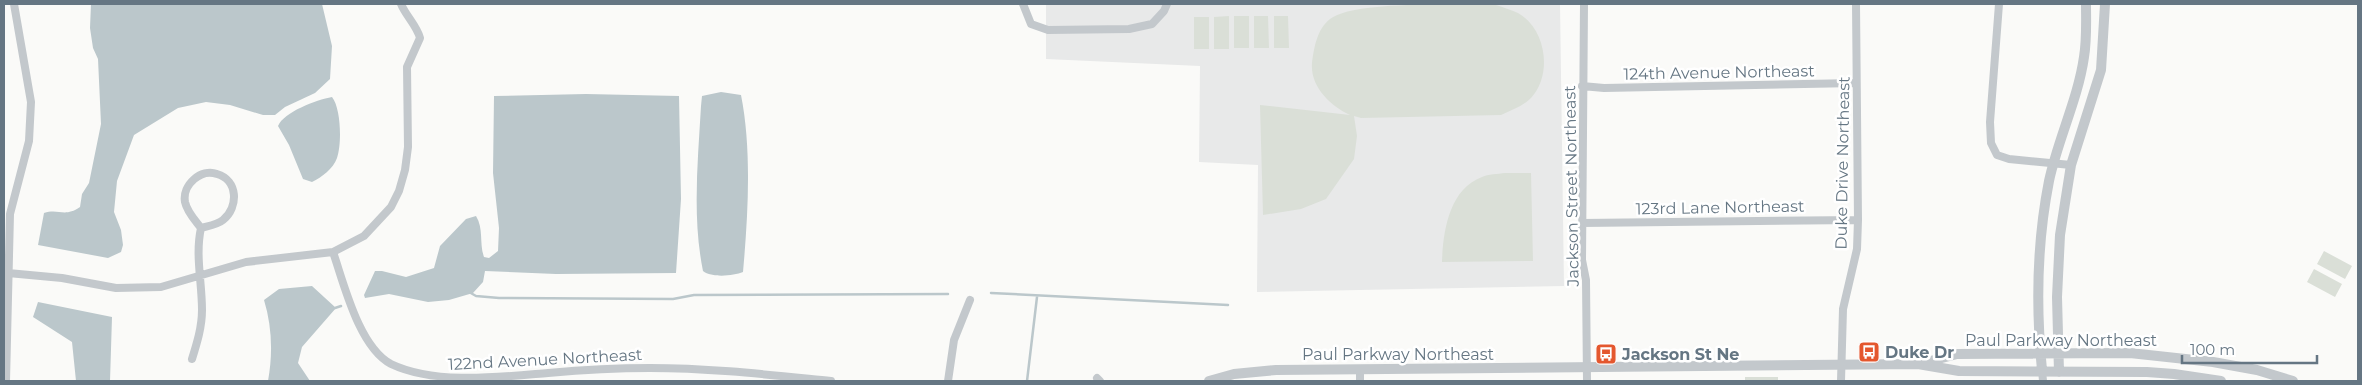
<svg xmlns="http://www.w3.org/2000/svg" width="2362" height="385" font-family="Montserrat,sans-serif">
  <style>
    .built { fill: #e8e9e9 }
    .green { fill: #dadfd7 }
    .water { fill: #bbc7cb }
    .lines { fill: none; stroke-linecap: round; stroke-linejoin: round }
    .stream { stroke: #bbc7cb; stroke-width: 2.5 }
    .minor { stroke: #c3c8cc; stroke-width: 8 }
    .tertiary { stroke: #c3c8cc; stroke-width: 10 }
    .labels { text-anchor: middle; stroke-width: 5; stroke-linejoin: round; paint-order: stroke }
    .street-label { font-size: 16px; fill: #657683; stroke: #fff }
    .poi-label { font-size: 16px; font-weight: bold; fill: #657683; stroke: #fff; text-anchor: start }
  </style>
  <rect width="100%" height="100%" fill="#fafaf8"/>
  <path class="built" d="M1046,4H1560L1564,286L1257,292L1258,165L1199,162L1200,66L1046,59Z"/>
  <path class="green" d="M1496,5C1503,7 1511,10 1518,13C1546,29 1553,74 1531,98C1523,106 1512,110 1501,115L1361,118L1354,116L1357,136L1354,159L1326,199L1301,209L1263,215L1260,105L1350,115C1331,106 1310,87 1312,63C1314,48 1317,29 1330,19C1353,0 1462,5 1496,5Z
    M1229,16V49H1214V17Z
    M1234,16H1249V48H1234Z
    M1254,16H1268L1269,48H1254Z
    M1274,16H1288L1289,48H1274Z
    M1194,17H1209V49H1194Z
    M1505,173H1531L1533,261L1442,262C1443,232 1449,189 1482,177C1488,174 1498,174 1505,173Z
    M2324,251L2352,266L2345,279L2317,264Z
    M2314,269L2342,284L2335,297L2307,282Z
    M1745,377H1778V381H1745Z"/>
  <path class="water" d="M91,4H322L332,46L330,79L315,93L285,107L275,115H263L230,105L206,102L178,108L134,135L117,181L114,212L121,230L123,245L121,252L108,258L38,245L44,213C59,208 64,218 80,207L82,194L89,183L101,124L98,59L93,48L90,28Z
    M721,92L741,95C752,150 748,216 743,272C733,276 712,278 703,271C692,217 698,160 701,106L702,96Z
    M586,94L679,96L681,199L676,273L556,274L485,271L483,282L473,293L449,300L428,302L389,294L365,298L364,295L375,271H382L406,277L434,268L440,246L466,219L476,216C484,229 479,243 484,257L489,258L498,251L499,228L493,173L494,96Z
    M332,97C341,108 342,144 337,158C333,169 322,177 312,182L303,179L289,145L278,126C284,112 316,100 332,97Z
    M312,286L336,308L302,347L298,363L310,381H268C273,354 272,326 264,300L279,289Z
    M38,302L112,317L110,381H76L72,342L33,317Z"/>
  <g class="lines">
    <path class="stream" d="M469,292L476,296L499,298L673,299L694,295L948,294
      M991,293L1228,305
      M335,308L341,306
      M1027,381L1037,297"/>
    <path class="minor" d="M1023,4L1031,24L1048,30L1129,29L1152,24L1164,11L1167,4
      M1584,4L1582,260L1586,280L1587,381
      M1999,4L1990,122L1991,143L1997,155L2009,159L2071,165
      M1582,86L1604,88L1856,83
      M1582,223L1858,220
      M333,252C344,284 359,347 391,364C435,385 500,377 548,373C581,370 616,368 650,368C711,368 771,375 831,381
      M8,273L62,278L116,288L161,287L246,262L333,252L364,236L391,207L399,191L405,170L408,147L407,67L420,38C417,26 406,16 401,4
      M192,359C197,343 202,327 202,310C202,282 195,255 201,228C208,226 217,225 223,220C239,207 238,180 217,174C201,168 182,185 185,202C187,212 195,220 201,228
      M2042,370L2043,381
      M1097,378L1100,381
      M6,381L10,214L29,141L31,102L14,4
      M948,381L954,340L970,300
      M1360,381V370
      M1841,381L1843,309L1857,249L1858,220L1856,4"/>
    <path class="tertiary" d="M1923,363L1957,354L2130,353L2213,362L2257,370L2293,381
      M2042,370C2036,309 2037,242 2049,181C2058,139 2078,99 2084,57C2087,39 2086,21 2086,4
      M2059,372L2057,297L2060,235L2071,165L2101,70L2105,4
      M1209,381L1234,374L1276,370L1918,364L1959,371L2147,372L2174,374L2221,381"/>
  </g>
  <defs>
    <g id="bus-square" transform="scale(1.125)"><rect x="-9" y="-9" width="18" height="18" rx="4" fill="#e4572e" stroke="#fff"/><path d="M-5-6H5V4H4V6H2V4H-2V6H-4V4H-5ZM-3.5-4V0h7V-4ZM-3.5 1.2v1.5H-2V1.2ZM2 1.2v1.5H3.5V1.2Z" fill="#fff"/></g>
  </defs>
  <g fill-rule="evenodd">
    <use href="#bus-square" x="1869" y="352"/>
    <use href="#bus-square" x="1606" y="354"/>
  </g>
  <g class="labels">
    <g class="street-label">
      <text transform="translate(1719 72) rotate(-1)" y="6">124th Avenue Northeast</text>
      <text transform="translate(1842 163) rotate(-89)" y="6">Duke Drive Northeast</text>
      <text transform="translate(1571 186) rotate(-91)" y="6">Jackson Street Northeast</text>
      <text transform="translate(1720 207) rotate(-1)" y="6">123rd Lane Northeast</text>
      <text x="2061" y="346">Paul Parkway Northeast</text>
      <text x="1398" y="360">Paul Parkway Northeast</text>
      <text transform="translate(545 359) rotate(-3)" y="6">122nd Avenue Northeast</text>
    </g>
    <g class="poi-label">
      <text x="1885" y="358">Duke Dr</text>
      <text x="1622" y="360">Jackson St Ne</text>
    </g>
  </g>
  <rect width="2362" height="385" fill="none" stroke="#657683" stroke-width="10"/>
  <path d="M2182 355v8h135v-8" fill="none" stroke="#657683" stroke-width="2.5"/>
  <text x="2190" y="355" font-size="15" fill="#657683" stroke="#ffffff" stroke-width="4" paint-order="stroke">100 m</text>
</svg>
